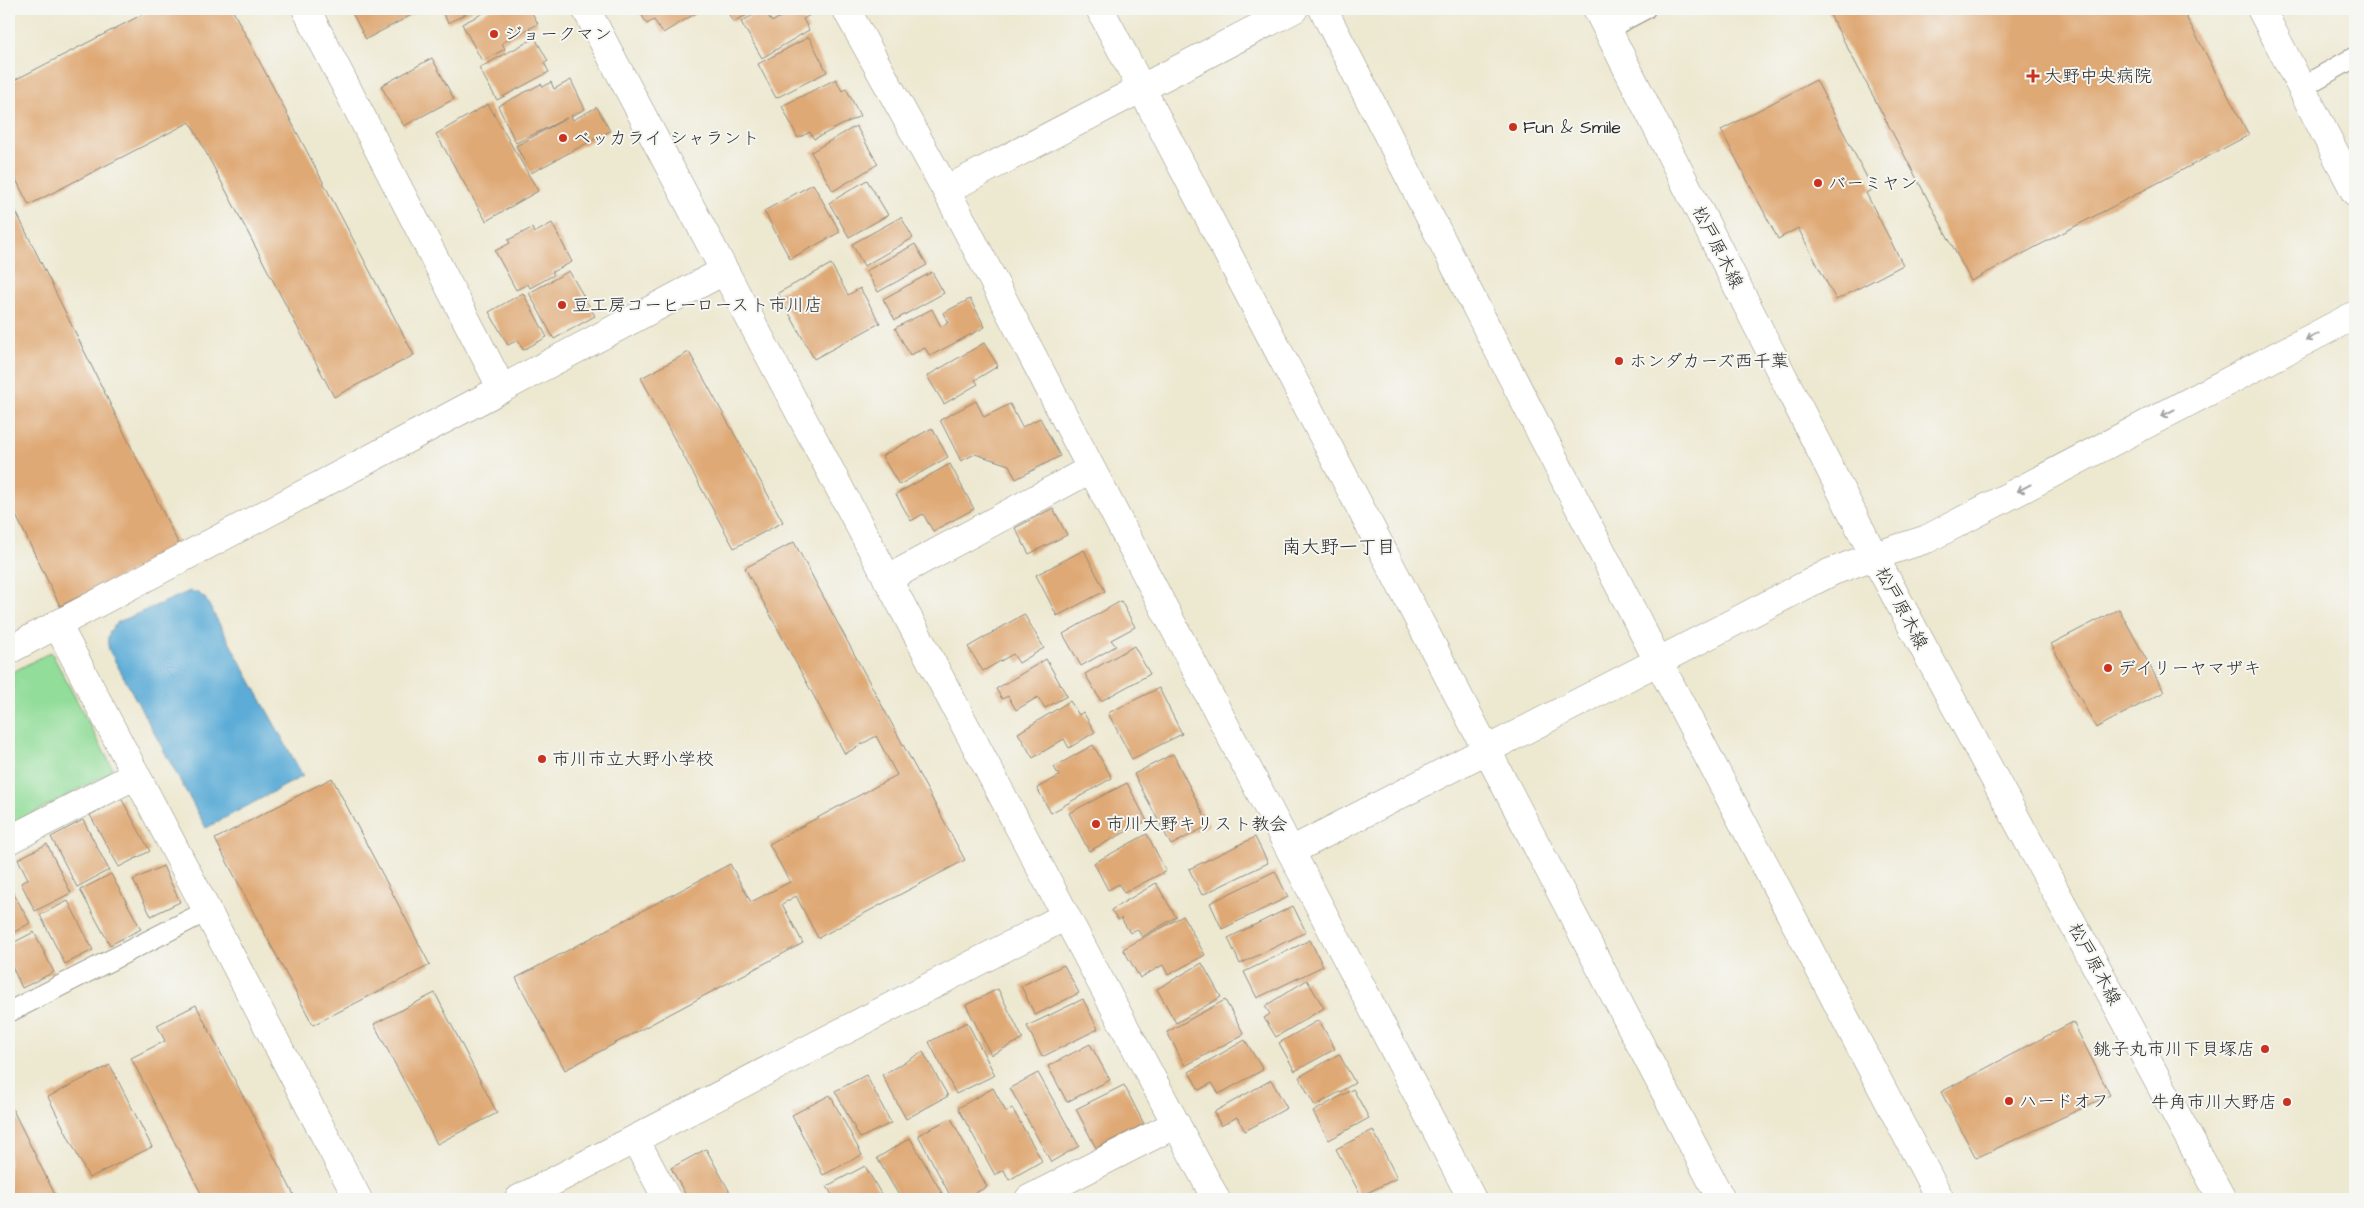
<svg xmlns="http://www.w3.org/2000/svg" width="2364" height="1208" font-family="'Architects Daughter','Klee One',sans-serif">
  <style>
    .green { fill: #92dd9a; stroke: #5e8462 }
    .water { fill: #5cacd7; stroke: #446c81 }
    .building { fill: #dfa974 }
    .lines { fill: none; stroke-linecap: round; stroke-linejoin: round }
    .service-casing { stroke: #8c8a7e; stroke-width: 22 }
    .minor-casing { stroke: #8c8a7e; stroke-width: 29 }
    .tertiary-casing { stroke: #8c8a7e; stroke-width: 29 }
    .secondary-casing { stroke: #8c8a7e; stroke-width: 29 }
    .service { stroke: #fff; stroke-width: 20 }
    .minor { stroke: #fff; stroke-width: 28 }
    .tertiary { stroke: #fff; stroke-width: 28 }
    .secondary { stroke: #fff; stroke-width: 28 }
    .oneway { stroke: #a0a0a0 }
    .poi-dot { fill: #c8321e; stroke: #f6f6f2; stroke-width: 2 }
    .labels { text-anchor: middle; stroke-width: 4; stroke-linejoin: round; paint-order: stroke }
    .poi-label { font-size: 18px; fill: #2b2b2b; stroke: #f6f6f2; text-anchor: start }
    .street-label { font-size: 18px; fill: #2b2b2b; stroke: #f6f6f2 }
    .neighbourhood-label { font-size: 19px; fill: #2b2b2b; stroke: #f6f6f2 }
  </style>
  <rect width="100%" height="100%" fill="#f6f6f2"/>
  <filter id="ink" filterUnits="userSpaceOnUse"><feTurbulence type="fractalNoise" baseFrequency=".02" numOctaves="2"/><feDisplacementMap in="SourceGraphic" scale="10" xChannelSelector="R" yChannelSelector="G"/><feConvolveMatrix kernelMatrix="1 2 1 2 8 2 1 2 1" color-interpolation-filters="sRGB"/></filter>
  <filter id="wash" filterUnits="userSpaceOnUse"><feTurbulence type="fractalNoise" baseFrequency=".0096" numOctaves="4" result="noise"/><feDisplacementMap in="SourceGraphic" scale="20" xChannelSelector="R" yChannelSelector="G"/><feGaussianBlur stdDeviation="1.12" result="paint"/><feColorMatrix in="noise" values="0 0 0 0 0 0 0 0 0 0 0 0 0 0 0 0 0 1.4 0 .05"/><feComposite in="paint" operator="in"/></filter>
  <g filter="url(#wash)">
    <rect width="100%" height="100%" fill="#ede8d0"/>
    <path class="green" d="M51,652L114,771L9,826V674Z"/>
    <path class="water" d="M190,591L198,593L205,598L303,776L206,828L109,650C106,637 108,632 118,622Z"/>
    <g id="blocks">
      <path class="building" d="M153,9H232L414,355L334,397L190,122L29,205L9,166V83Z
        M350,9H423L366,39Z
        M441,9H475L448,23Z
        M491,9H530L538,24L502,43L505,49L482,61L462,24Z
        M638,9H703L663,33L654,20L647,24Z
        M726,9H758L733,22Z
        M764,9L772,22L785,14L782,9H821L803,19L809,30L762,58L741,22Z
        M1827,9H2182L2249,135L1971,281Z
        M809,37L827,72L776,98L758,64Z
        M535,38L548,61L544,63L549,72L497,100L479,68Z
        M432,58L454,99L404,126L381,86Z
        M836,79L842,91L846,88L860,116L814,139L810,132L798,138L782,106Z
        M571,80L585,109L571,116L573,120L597,107L610,131L531,173L516,146L567,118L516,143L498,106L541,84L543,87L551,82L554,89Z
        M1816,80L1873,189L1866,193L1903,265L1836,300L1798,228L1778,239L1721,130Z
        M488,104L538,191L486,221L436,134Z
        M856,126L878,164L833,191L811,152Z
        M867,180L888,215L849,237L829,203Z
        M813,184L840,232L790,259L764,211Z
        M9,197L180,547L60,606L9,501Z
        M901,217L913,238L864,266L852,244Z
        M552,223L572,262L552,272L554,275L530,288L528,284L516,290L495,251L510,243L508,240L532,228L534,233Z
        M915,244L927,265L878,292L866,271Z
        M831,264L848,295L860,288L880,323L814,359L778,293Z
        M569,271L595,316L554,339L529,293Z
        M932,272L944,293L895,320L883,299Z
        M523,293L547,337L523,350L518,340L508,345L489,312Z
        M970,299L985,327L930,356L925,348L910,355L895,328L932,309L941,327L948,323L943,313Z
        M984,343L998,366L975,380L978,384L944,404L927,376Z
        M689,352L783,522L734,548L641,378Z
        M976,401L984,417L1010,404L1022,427L1040,418L1060,456L1016,479L1009,465L975,454L961,461L940,420Z
        M932,428L948,457L899,485L882,456Z
        M950,464L974,509L933,531L923,514L911,521L896,494Z
        M1053,508L1067,535L1029,554L1015,528Z
        M794,542L965,860L818,938L796,896L782,904L803,943L565,1070L516,978L730,864L751,902L790,882L769,844L897,775L876,736L845,754L745,568Z
        M1084,550L1105,591L1057,616L1036,575Z
        M1121,601L1135,627L1111,640L1116,646L1081,666L1063,634Z
        M2119,609L2164,692L2096,728L2051,644Z
        M1024,614L1044,648L1019,663L1013,654L983,671L968,647Z
        M1134,646L1150,674L1101,701L1085,674Z
        M1046,659L1067,696L1045,708L1038,697L1016,710L1008,696L1002,699L996,689Z
        M1159,688L1182,734L1132,759L1108,713Z
        M1070,701L1079,715L1083,712L1095,732L1069,748L1064,739L1033,758L1018,733Z
        M1093,745L1112,778L1051,813L1037,788L1059,776L1054,767Z
        M1173,754L1209,825L1171,845L1134,774Z
        M332,778L430,965L313,1025L215,839Z
        M1127,783L1147,821L1089,851L1069,813Z
        M121,798L150,851L119,867L90,815Z
        M83,820L109,870L77,887L51,837Z
        M1147,834L1166,871L1124,893L1119,884L1108,890L1094,863Z
        M1255,837L1268,863L1202,895L1189,869Z
        M47,844L71,893L35,911L21,883L28,879L18,859Z
        M163,866L180,902L151,916L133,880Z
        M1275,871L1288,897L1222,929L1210,903Z
        M111,874L141,929L110,945L80,890Z
        M1156,883L1176,917L1142,937L1137,929L1130,933L1121,918L1118,920L1111,910Z
        M9,885L30,923L9,935Z
        M68,901L93,950L65,964L40,915Z
        M1293,906L1306,932L1240,964L1228,938Z
        M1183,916L1205,955L1168,975L1163,965L1140,978L1123,949Z
        M34,932L54,972L22,988L9,960V945Z
        M1310,940L1323,966L1257,998L1244,972Z
        M1202,963L1221,997L1176,1023L1157,989Z
        M1064,965L1079,993L1035,1015L1021,986Z
        M1307,980L1324,1008L1276,1037L1264,1018L1270,1014L1265,1006Z
        M998,989L1023,1039L991,1055L966,1005Z
        M435,993L497,1113L437,1144L374,1024Z
        M1083,999L1098,1029L1042,1057L1027,1026Z
        M1225,1000L1244,1034L1185,1066L1167,1032Z
        M196,1005L296,1199H204L131,1058L165,1041L157,1025Z
        M1319,1020L1335,1049L1295,1071L1279,1043Z
        M967,1022L995,1075L956,1094L929,1042Z
        M2073,1022L2110,1095L1976,1158L1941,1092Z
        M1245,1040L1263,1070L1219,1094L1212,1083L1199,1090L1189,1072Z
        M1090,1044L1110,1080L1067,1102L1048,1066Z
        M923,1052L948,1096L906,1119L882,1075Z
        M1339,1054L1355,1083L1315,1106L1299,1077Z
        M110,1065L152,1147L89,1178L48,1097Z
        M1038,1073L1079,1146L1051,1162L1010,1088Z
        M866,1075L891,1123L860,1138L835,1091Z
        M1271,1080L1287,1108L1245,1131L1237,1117L1221,1126L1214,1112Z
        M1124,1085L1144,1124L1096,1148L1076,1109Z
        M993,1088L1006,1112L1012,1108L1042,1161L1009,1180L1004,1170L995,1175L958,1108Z
        M1353,1089L1369,1118L1329,1140L1313,1112Z
        M830,1095L862,1155L823,1175L792,1115Z
        M9,1102L57,1199H9Z
        M951,1118L987,1187L963,1199H952L918,1135Z
        M1373,1130L1397,1178L1361,1196L1336,1149Z
        M910,1138L943,1195L936,1199H901L877,1158Z
        M706,1149L732,1196L727,1199H688L671,1168Z
        M865,1166L884,1199H834L827,1186Z"/>
    </g>
  </g>
  <g filter="url(#ink)">
    <use href="#blocks" fill-opacity="0" stroke="#8c8a7e" stroke-width="1"/>
    <g class="lines">
      <g class="service-casing">
        <path id="service" d="M1607,29L1645,9
          M2302,87L2355,57
          M9,1012L207,911"/>
      </g>
      <g class="minor-casing">
        <path id="minor" d="M306,9L502,389
          M846,9L946,190L1472,1199
          M1100,9L1721,1199
          M1323,9L1658,661L1940,1199
          M2261,9L2355,192
          M946,190L1294,9
          M887,579L1091,469
          M57,624L358,1199
          M9,650L724,271
          M9,840L136,775
          M1291,851L1831,572L1874,556L1927,539L2355,315
          M635,1139L667,1199
          M1029,1199L1176,1124L1216,1199"/>
      </g>
      <g class="tertiary-casing">
        <path id="tertiary" d="M586,9L1176,1124
          M519,1199L1066,916"/>
      </g>
      <g class="secondary-casing">
        <path id="secondary" d="M1597,9L1874,556L2222,1199"/>
      </g>
      <use href="#service" class="service"/>
      <use href="#minor" class="minor"/>
      <use href="#tertiary" class="tertiary"/>
      <use href="#secondary" class="secondary"/>
    </g>
    <defs><path id="oneway-shaft" d="M-6 0H5M1.5-3L5.5 0L1.5 3" fill="none" stroke-width="1.6" stroke-linecap="round" stroke-linejoin="round" transform="scale(1.25)"/></defs>
    <g class="oneway">
      <use href="#oneway-shaft" transform="translate(2312 337) rotate(152)"/>
      <use href="#oneway-shaft" transform="translate(2168 413) rotate(152)"/>
      <use href="#oneway-shaft" transform="translate(2024 488) rotate(152)"/>
    </g>
  </g>
  <g class="poi-dot">
    <circle cx="494" cy="34" r="5"/>
    <path d="M2030.5 68.5h5v5h5v5h-5v5h-5v-5h-5v-5h5z"/>
    <circle cx="1513" cy="127" r="5"/>
    <circle cx="563" cy="138" r="5"/>
    <circle cx="1818" cy="183" r="5"/>
    <circle cx="562" cy="305" r="5"/>
    <circle cx="1619" cy="361" r="5"/>
    <circle cx="2108" cy="668" r="5"/>
    <circle cx="542" cy="759" r="5"/>
    <circle cx="1096" cy="824" r="5"/>
    <circle cx="2265" cy="1049" r="5"/>
    <circle cx="2009" cy="1101" r="5"/>
    <circle cx="2287" cy="1102" r="5"/>
  </g>
  <g class="labels">
    <g class="poi-label">
      <text x="504" y="40">ジョークマン</text>
      <text x="2044" y="82">大野中央病院</text>
      <text x="1523" y="133">Fun &amp; Smile</text>
      <text x="573" y="144">ベッカライ シャラント</text>
      <text x="1828" y="189">バーミヤン</text>
      <text x="572" y="311">豆工房コーヒーロースト市川店</text>
      <text x="1629" y="367">ホンダカーズ西千葉</text>
      <text x="2118" y="674">デイリーヤマザキ</text>
      <text x="552" y="765">市川市立大野小学校</text>
      <text x="1106" y="830">市川大野キリスト教会</text>
      <text x="2255" y="1055" text-anchor="end">銚子丸市川下貝塚店</text>
      <text x="2019" y="1107">ハードオフ</text>
      <text x="2277" y="1108" text-anchor="end">牛角市川大野店</text>
    </g>
    <g class="street-label">
      <text transform="translate(1718 247) rotate(63)" y="6">松戸原木線</text>
      <text transform="translate(1902 608) rotate(62)" y="6">松戸原木線</text>
      <text transform="translate(2095 964) rotate(62)" y="6">松戸原木線</text>
    </g>
    <g class="neighbourhood-label">
      <text x="1339" y="553">南大野一丁目</text>
    </g>
  </g>
  <rect width="2364" height="1208" fill="none" stroke="#f6f6f2" stroke-width="30"/>
</svg>
